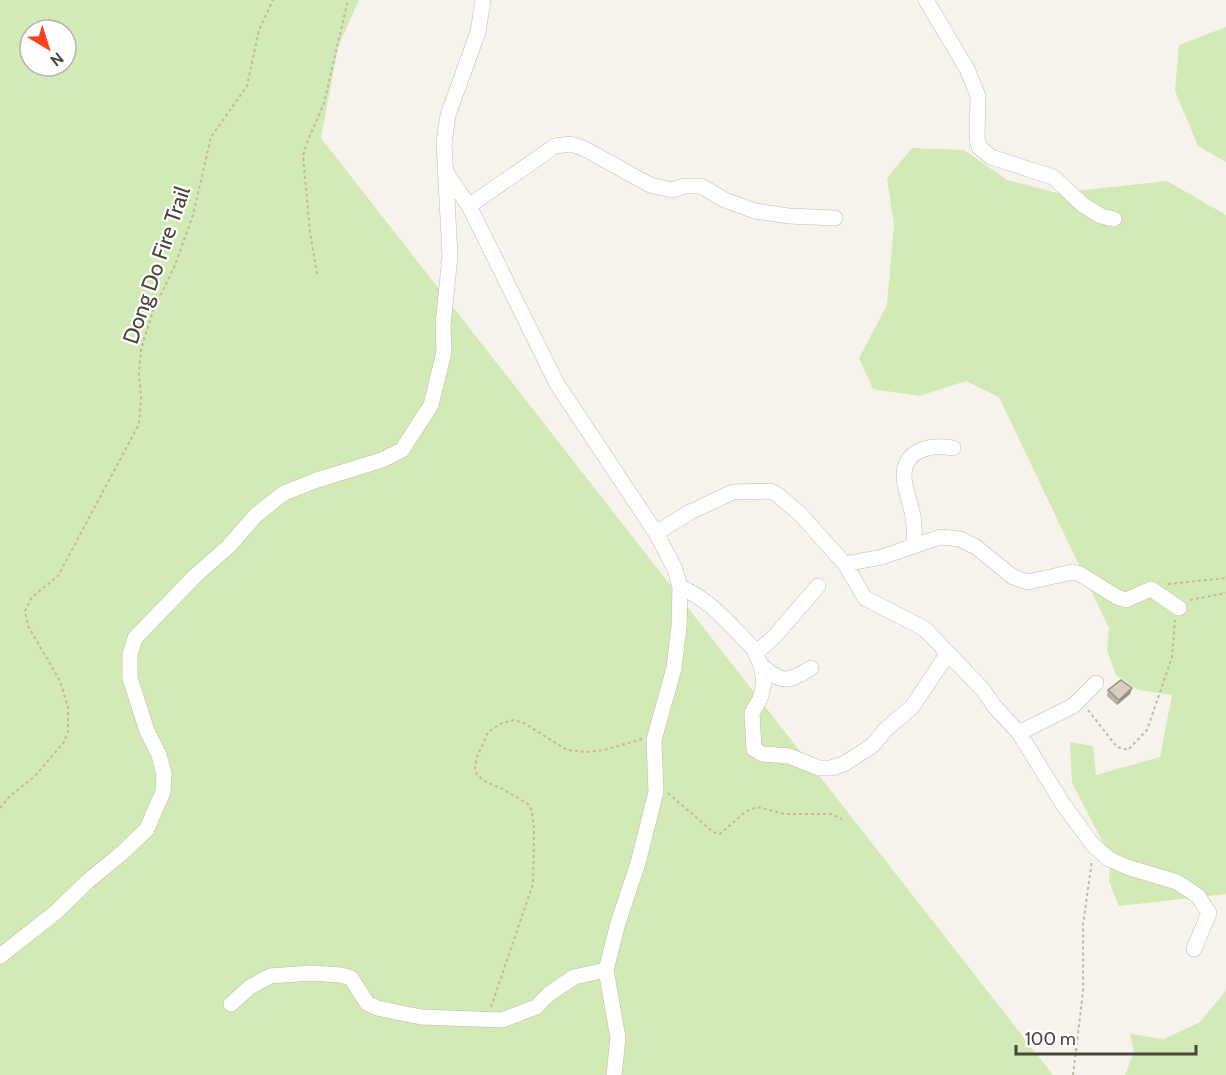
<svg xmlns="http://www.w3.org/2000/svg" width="1226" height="1075" font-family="Cabin,sans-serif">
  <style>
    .green { fill: #d2eab5; fill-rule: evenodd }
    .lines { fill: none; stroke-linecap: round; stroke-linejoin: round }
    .minor-casing { stroke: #c2bbae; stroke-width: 16 }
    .path { stroke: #c4b79f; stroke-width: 2; stroke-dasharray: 3 3; stroke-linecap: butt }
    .minor { stroke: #fff; stroke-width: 15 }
    .wall { fill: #bab2a6 }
    .shaded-wall { fill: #979187 }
    .building { fill: #d8cfc1; stroke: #979187; stroke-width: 1.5 }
    .labels { text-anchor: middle; stroke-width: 4.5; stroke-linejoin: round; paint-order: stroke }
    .street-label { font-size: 22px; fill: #4b4439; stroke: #fff }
  </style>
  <rect width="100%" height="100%" fill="#f6f3ec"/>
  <path class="green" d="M0,0H359L338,47L321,138L1053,1075H0ZM30,30H66V66H30Z
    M1226,27V162L1198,146L1175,91L1179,45Z
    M912,148L964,150L1007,180L1057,193L1167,181L1226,215V894L1119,906L1109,881L1111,858L1072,783L1070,742L1093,746L1096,775L1160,757L1172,695L1138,690L1116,675L1107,650L1109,628L999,397L966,381L919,396L873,389L859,358L887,305L894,225L887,178Z
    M1226,987V1075H1125L1134,1052L1130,1034L1164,1039L1200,1022L1225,992Z"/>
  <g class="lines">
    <g class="minor-casing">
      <path id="minor" d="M926,0L967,69L978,96L977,138L979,147L991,157L1053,177L1083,205L1101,216L1114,219
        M447,174L469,206L557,384L656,533L675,569L680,587L679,627L674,668L654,740L656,792L638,863L618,923L606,970L618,1038L614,1075
        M469,206L555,146L571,144L585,149L650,185L672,190L685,186H701L725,200L755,211L789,216L835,218
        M656,533L690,512L733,492L771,491L779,496L800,514L845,564L865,598L925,629L983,690L995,707L1019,733L1063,804L1093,845L1109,859L1127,867L1177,882L1198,896L1209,913L1194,949
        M914,545C914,536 915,526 913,517C911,503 904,489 904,476C904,449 932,444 953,448
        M845,564L882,557L940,537L960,539L976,547L1013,577L1028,582L1072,572L1080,574L1117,597L1126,600L1151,589L1179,608
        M680,587C711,600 730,625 753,648L759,650L775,636L818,586
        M753,648L761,665L764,683L760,699L752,713L754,749L762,754L789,756L819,768H831L844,764L873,745L885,730L912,707L948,653
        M761,665C781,683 788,683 811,668
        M1019,733L1073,706L1096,683
        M0,956L56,912L88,881L122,853L147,829L155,810L163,792L164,774L159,755L147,731L130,678V655L135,638L195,576L229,546L256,515L284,493L317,480L382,460L402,450L431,405L444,352L443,325L450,256L444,143L448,115L478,32L483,0
        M231,1004L250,987L270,976L311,973L341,975L351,978L367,1003L377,1008L421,1017L502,1020L536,1007L549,994L574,977L606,970"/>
    </g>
    <path class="path" d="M317,274L310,232L303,156L306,145L324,103L348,0
      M1168,584L1226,578
      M1190,600L1226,593
      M1088,710L1117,747L1128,750L1147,730L1172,657L1175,620
      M668,793L713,832L720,834L745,812L757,807L785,814H831L842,819
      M0,808L9,797L35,776L64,742L68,731V707L60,681L28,626L25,611L32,597L58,576L139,424L141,398L139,373L141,349L153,311L175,265L193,215L211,137L247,86L259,30L273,0
      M491,1007L533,884L534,829L532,811L528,804L501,788L486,782L477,775L475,768L477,757L488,732L502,723L514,720L524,723L567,750L587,752L604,750L642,739
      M1073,1075L1083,992V925L1092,860"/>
    <use href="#minor" class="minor"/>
  </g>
  <path class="wall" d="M1132,688L1130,694L1117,705L1107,696L1108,690Z"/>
  <path class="shaded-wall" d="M1132,688L1130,694L1117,705L1119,700Z"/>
  <path class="building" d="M1121,680L1132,688L1119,700L1108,690Z"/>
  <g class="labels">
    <g class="street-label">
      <text transform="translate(156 265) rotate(-71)" y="8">Dong Do Fire Trail</text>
    </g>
  </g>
  <g transform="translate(48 48) rotate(142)"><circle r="28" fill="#ffffff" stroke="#b7b4b0" stroke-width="1.5"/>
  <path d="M0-4.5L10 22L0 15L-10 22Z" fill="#fc3f1d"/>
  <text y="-9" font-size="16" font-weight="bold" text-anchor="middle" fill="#4b4439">N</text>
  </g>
  <path d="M1016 1045v9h180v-9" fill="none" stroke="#4b4439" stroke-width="3"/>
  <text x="1025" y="1045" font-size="18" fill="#4b4439" stroke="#ffffff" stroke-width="4.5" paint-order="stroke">100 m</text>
</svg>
